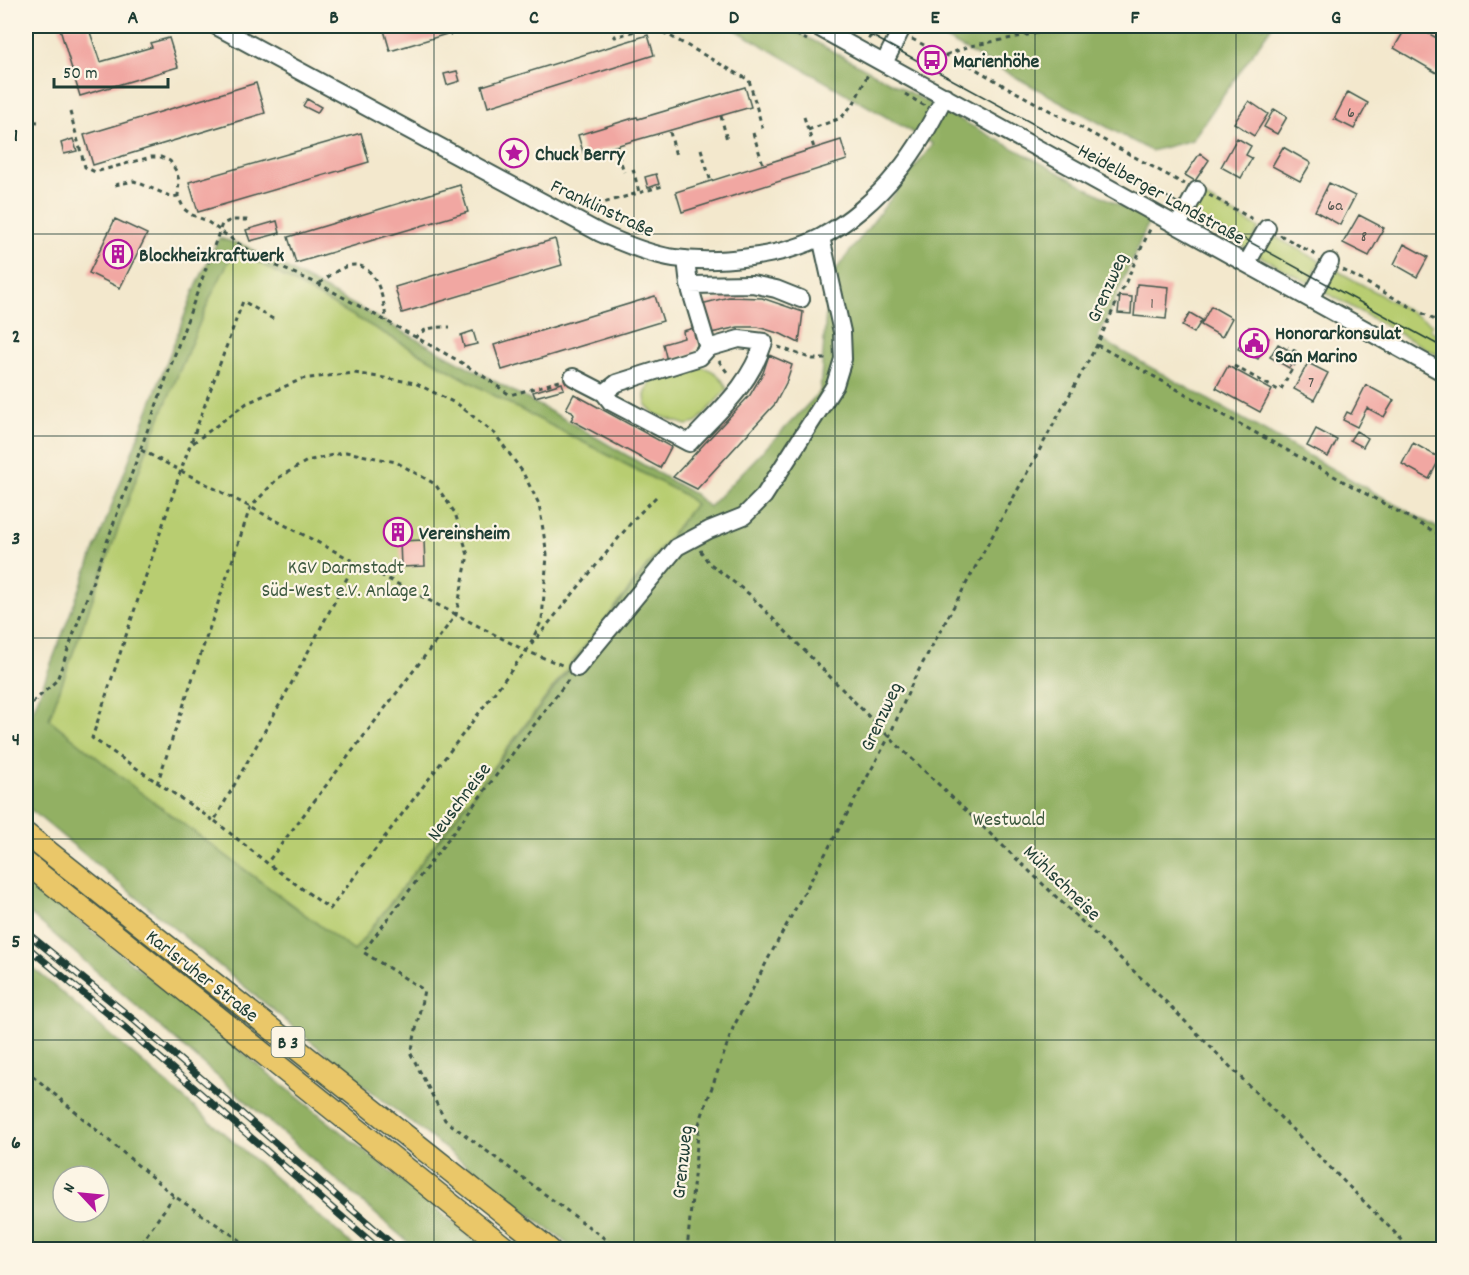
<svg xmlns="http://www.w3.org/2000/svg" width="1469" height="1275" font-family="Dekko,sans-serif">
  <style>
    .green { fill: #b8cd71; stroke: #6c8552; stroke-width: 1.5 }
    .forest { fill: #92b063; stroke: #58764c; stroke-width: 1.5; fill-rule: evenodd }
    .building { fill: #f1a7a2 }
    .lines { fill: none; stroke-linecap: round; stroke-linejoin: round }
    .minor-casing { stroke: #3f574b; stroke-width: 20 }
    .major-casing { stroke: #3f574b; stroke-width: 24 }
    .path { stroke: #3f574b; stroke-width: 3; stroke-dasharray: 4.5 4.5; stroke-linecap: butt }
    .minor { stroke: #fff; stroke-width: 16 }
    .major { stroke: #eac769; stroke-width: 21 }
    .tram { stroke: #1f3d34; stroke-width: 1.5 }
    .rail-casing { stroke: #1f3d34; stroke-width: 7 }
    .rail { stroke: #fcf5e5; stroke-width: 4.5; stroke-dasharray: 14; stroke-linecap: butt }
    .grid { fill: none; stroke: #1f3d34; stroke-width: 1.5; stroke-opacity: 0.55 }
    .labels { text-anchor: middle; stroke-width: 4.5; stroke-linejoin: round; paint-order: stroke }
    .number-label { font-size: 16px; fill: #545850 }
    .shield { fill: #fcf5e5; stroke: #617469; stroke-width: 1.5 }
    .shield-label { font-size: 18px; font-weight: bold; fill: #1f3d34 }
    .poi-label { font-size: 20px; font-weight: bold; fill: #1f3d34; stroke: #fcf5e5; text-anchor: start }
    .street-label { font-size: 20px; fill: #1f3d34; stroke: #fcf5e5 }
    .park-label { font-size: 20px; fill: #3e5a40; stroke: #fcf5e5 }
    .neatline { fill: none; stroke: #1f3d34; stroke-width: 2 }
    .grid-label { font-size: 20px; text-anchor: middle; font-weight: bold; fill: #1f3d34 }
  </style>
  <rect width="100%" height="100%" fill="#fcf5e5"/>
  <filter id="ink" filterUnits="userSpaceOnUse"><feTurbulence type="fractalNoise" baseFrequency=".0167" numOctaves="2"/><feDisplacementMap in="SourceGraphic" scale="12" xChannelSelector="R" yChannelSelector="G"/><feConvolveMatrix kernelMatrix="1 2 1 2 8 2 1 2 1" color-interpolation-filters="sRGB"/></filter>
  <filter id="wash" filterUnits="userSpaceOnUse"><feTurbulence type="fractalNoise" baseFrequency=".008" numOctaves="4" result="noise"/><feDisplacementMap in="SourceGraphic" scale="24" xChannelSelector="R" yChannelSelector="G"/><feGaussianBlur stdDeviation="1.35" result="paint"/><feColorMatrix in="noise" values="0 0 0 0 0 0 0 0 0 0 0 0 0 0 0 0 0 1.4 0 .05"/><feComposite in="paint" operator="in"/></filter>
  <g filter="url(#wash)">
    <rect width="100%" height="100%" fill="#f3e8cd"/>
    <path class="green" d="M1202,196L1259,228L1248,249L1188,216Z
      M1268,233L1320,261L1309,283L1256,254Z
      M233,251L242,253L506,402L683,494L695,504L574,660L354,951L136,789L49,719L148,446L210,298Z
      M1336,270L1432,324L1430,330L1443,338V358L1323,291Z
      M697,366C712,369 721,374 727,389L696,423L686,425L655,414L646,405L645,395L650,383L660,375Z"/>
    <path class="forest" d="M729,26H786L1149,221L1098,338L1443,531V1249H574L371,1091L26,806V729L194,291L219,238L245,246L566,420L694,494L709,507L820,392L827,300L835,271L933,144ZM234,251L242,253L506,402L683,494L695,504L354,951L136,789L49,719L148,446L210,298Z
      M922,26H1272L1192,140L1151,151Z
      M26,878L486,1249H416L26,910Z
      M26,964L38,972L357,1249H26ZM63,1176H99V1212H63Z"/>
    <g id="blocks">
      <path class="building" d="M26,26H29L27,89H26Z
        M59,26H88L100,62L152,47L150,43L169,38L178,67L80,96Z
        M400,26H479L450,35V33L390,51L384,30Z
        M1407,26H1415L1444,42V73L1442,76L1394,48Z
        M648,35L654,55L488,107L482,86Z
        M457,71L460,81L447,85L444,74Z
        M256,83L265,113L93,165L84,135Z
        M745,87L751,107L584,155L578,135L637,117L638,119Z
        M1348,92L1368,103L1354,129L1334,119Z
        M307,99L321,107L317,113L303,106Z
        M1249,101L1268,114L1254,136L1234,123Z
        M1274,109L1287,117L1277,134L1264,127Z
        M361,133L369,162L198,212L189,182Z
        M1237,138L1251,146L1246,155L1252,158L1241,178L1221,167Z
        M73,139L77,151L64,154L61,143Z
        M841,140L847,160L682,212L676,192Z
        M1283,147L1311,163L1300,181L1272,166Z
        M1200,153L1209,160L1195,181L1185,175Z
        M656,174L659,184L648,188L645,177Z
        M1329,183L1355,196L1340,225L1315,211Z
        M460,185L468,212L296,263L288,237Z
        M1359,215L1384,228L1369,256L1343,243Z
        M115,219L147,234L120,288L89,273Z
        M277,221L280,233L250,241L246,230Z
        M555,239L562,265L402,313L395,287Z
        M1404,244L1428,257L1417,277L1394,264Z
        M1137,284L1169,287L1166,319L1134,316Z
        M655,296L663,321L502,370L494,345Z
        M1120,296L1132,297L1131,314L1118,313Z
        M729,297L762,298L803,312L799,343L781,334L758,327H738L711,333L701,304Z
        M1211,306L1232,318L1222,337L1201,325Z
        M1190,313L1202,320L1194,333L1182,326Z
        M697,327L699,342L692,354L667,361L663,344L684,338L683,331Z
        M1249,327L1269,338L1258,359L1238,349Z
        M473,331L477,344L464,347L461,335Z
        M1278,344L1297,355L1289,368L1270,357Z
        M769,355L792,365L786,383L775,404L697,489L673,477L750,395L763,373Z
        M1308,363L1328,373L1314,400L1294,389Z
        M1228,366L1272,390L1260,412L1216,388Z
        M562,383L564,389L535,397L533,392Z
        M1366,385L1394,400L1384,417L1367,408L1357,427L1343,420L1347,412L1351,414Z
        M574,394L671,447L660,468L571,420L574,415L572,411L566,409Z
        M1316,429L1337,440L1328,457L1307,446Z
        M1356,431L1368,438L1363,447L1350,440Z
        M1413,443L1440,458L1429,479L1402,464Z
        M387,521L400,527L401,524L406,527L402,536L384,527Z
        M424,540L425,566L401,567L400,541Z"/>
    </g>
  </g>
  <g filter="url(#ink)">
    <use href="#blocks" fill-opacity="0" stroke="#3f574b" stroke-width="1.5"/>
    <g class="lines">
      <g class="minor-casing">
        <path id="minor" d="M216,26L600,233C624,244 648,254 674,258C715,264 783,257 821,237C849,222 877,198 897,173C917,149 931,123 945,96
          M816,26L1444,373
          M884,63L903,26
          M1178,225L1197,190
          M1247,263L1267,228
          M689,285L752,284L776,289L801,299
          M1310,299L1330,262
          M573,377L604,393L611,402L689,443C721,408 748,388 764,342L739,339L708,348L689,285L686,259
          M604,393L617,383L700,357L708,348
          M577,668L677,547L709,530L744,516L764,496L835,385L843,359L842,332L821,237"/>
      </g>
      <g class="major-casing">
        <path id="major" d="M26,834L550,1250
          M26,863L508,1250"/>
      </g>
      <path class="path" d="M611,26L615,37L652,26L749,80L763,130
        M780,26L807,40
        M868,39L881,26
        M912,39L944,55L957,58L1003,85L1184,184
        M946,55L970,46L1075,26
        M905,94L925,106
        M70,112L85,167L95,172L151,157H161L170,161L176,171L179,180L178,196L184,209L192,215L205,220L239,244L277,266L319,284L457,360L483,376L510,395L560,381
        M721,116L727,140
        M804,117L814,148
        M26,121L38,122
        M808,130L841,118L854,103L869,72
        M670,132L676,156
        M753,133L763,164
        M616,146L624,172
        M701,149L711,182
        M633,169L639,192
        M115,185L134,181L172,197L178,196
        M1209,195L1256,221
        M589,210L603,203L663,186
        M1280,235L1316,255
        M1343,270L1444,325
        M320,283C328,277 338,269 348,266C376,258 385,302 386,321
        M273,319L243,301L181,470L92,738L214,821L290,686L355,563
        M415,338C424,327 436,327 450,327
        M1097,345L1444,537
        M778,347L813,359H826
        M719,361L729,375
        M1234,366L1280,391L1300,354L1288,347
        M193,443L247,403L302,379L354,373L415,383L459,405L495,434L522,471L539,504L547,555L542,620L530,644
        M141,450L526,651L562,665
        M700,550L708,562L749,594L889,737L1164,1000L1412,1250
        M568,680L363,952L424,990L411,1054L445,1120L620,1250
        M26,709L57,680L222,224L232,220H248
        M157,784L250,508L278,478L307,461L346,452L396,462L435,484L455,513L468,555L456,615L267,863
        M215,821L267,863L330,909L526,651L635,518L656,497
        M26,1070L174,1196L255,1250
        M136,1250L174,1196
        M687,1250L699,1124L733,1028L768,959L889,737L914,679L1097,345L1151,227"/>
      <use href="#minor" class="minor"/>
      <use href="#major" class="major"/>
      <path class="tram" d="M854,26L1444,348"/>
      <g class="rail-casing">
        <path id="rail" d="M26,932L134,1020L399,1250
          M26,946L129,1031L380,1250"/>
      </g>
      <use href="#rail" class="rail"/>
    </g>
  </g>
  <path class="grid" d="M233,26V1250M434,26V1250M634,26V1250M835,26V1250M1035,26V1250M1236,26V1250M26,234H1444M26,436H1444M26,638H1444M26,839H1444M26,1040H1444"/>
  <defs>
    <g id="bus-ring" transform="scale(1.5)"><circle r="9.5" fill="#fcf5e5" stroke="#b5179e" stroke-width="1.5"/><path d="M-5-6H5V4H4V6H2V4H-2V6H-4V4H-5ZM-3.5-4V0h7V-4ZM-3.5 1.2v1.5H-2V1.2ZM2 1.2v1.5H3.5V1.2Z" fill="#b5179e"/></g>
    <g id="sight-ring" transform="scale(1.5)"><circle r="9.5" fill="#fcf5e5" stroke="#b5179e" stroke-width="1.5"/><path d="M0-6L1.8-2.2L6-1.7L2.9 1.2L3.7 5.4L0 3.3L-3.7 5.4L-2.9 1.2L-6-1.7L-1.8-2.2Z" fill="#b5179e"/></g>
    <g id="building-ring" transform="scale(1.5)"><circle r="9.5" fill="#fcf5e5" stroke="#b5179e" stroke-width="1.5"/><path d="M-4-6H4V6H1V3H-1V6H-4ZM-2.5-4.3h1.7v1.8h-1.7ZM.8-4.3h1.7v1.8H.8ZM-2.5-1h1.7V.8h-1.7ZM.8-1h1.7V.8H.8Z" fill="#b5179e"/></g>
    <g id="civic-ring" transform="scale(1.5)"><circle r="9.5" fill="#fcf5e5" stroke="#b5179e" stroke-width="1.5"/><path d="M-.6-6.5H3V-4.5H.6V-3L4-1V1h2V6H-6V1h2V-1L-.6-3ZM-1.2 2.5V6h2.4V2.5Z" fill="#b5179e"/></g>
  </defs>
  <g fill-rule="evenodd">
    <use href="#bus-ring" x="932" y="60"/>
    <use href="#sight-ring" x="514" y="153"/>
    <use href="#building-ring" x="118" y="254"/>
    <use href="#civic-ring" x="1254" y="343"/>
    <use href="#building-ring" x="398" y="532"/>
  </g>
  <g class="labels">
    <g class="number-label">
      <text x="1351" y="117">6</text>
      <text x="1335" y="210">6a</text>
      <text x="1364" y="241">8</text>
      <text x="1152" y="308">1</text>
      <text x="1311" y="387">7</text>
    </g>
    <rect class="shield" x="271.5" y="1027" width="33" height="30" rx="4.5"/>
    <g class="shield-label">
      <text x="288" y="1048">B 3</text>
    </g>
    <g class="poi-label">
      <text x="953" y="67">Marienhöhe</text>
      <text x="535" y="160">Chuck Berry</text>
      <text x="139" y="261">Blockheizkraftwerk</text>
      <text x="1275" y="339">Honorarkonsulat<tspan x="1275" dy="23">San Marino</tspan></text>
      <text x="419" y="539">Vereinsheim</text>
    </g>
    <g class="street-label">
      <text transform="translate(1162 193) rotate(29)" y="7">Heidelberger Landstraße</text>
      <text transform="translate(603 207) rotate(25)" y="7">Franklinstraße</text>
      <text transform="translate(1106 287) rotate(-66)" y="7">Grenzweg</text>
      <text transform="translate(880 716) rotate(-65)" y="7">Grenzweg</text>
      <text transform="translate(458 801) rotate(-53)" y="7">Neuschneise</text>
      <text transform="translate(1063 882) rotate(44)" y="7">Mühlschneise</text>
      <text transform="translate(203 975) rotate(38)" y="7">Karlsruher Straße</text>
      <text transform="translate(681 1162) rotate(-84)" y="7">Grenzweg</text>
    </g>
    <g class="park-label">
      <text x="346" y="573">KGV Darmstadt<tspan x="346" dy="23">Süd-West e.V. Anlage 2</tspan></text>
      <text x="1009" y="825">Westwald</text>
    </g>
  </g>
  <rect width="1469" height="1275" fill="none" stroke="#fcf5e5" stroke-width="66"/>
  <g transform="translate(81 1194) rotate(296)"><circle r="28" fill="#fcf5e5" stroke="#a4ab9e" stroke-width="1.5"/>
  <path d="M0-4.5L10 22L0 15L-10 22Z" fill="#b5179e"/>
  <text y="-9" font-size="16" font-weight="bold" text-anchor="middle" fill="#1f3d34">N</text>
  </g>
  <path d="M54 78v9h114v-9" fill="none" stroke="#1f3d34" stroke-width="3"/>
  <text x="63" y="78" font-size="18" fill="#1f3d34" stroke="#fcf5e5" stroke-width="4.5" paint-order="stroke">50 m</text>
  <rect x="33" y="33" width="1403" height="1209" class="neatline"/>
  <g class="grid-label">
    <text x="133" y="23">A</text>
    <text x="334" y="23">B</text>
    <text x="534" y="23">C</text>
    <text x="734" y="23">D</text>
    <text x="935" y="23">E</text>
    <text x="1135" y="23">F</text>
    <text x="1336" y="23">G</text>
    <text x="16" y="141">1</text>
    <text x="16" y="342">2</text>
    <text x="16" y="544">3</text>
    <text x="16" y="745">4</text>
    <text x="16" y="947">5</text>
    <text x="16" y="1148">6</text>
  </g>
</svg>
